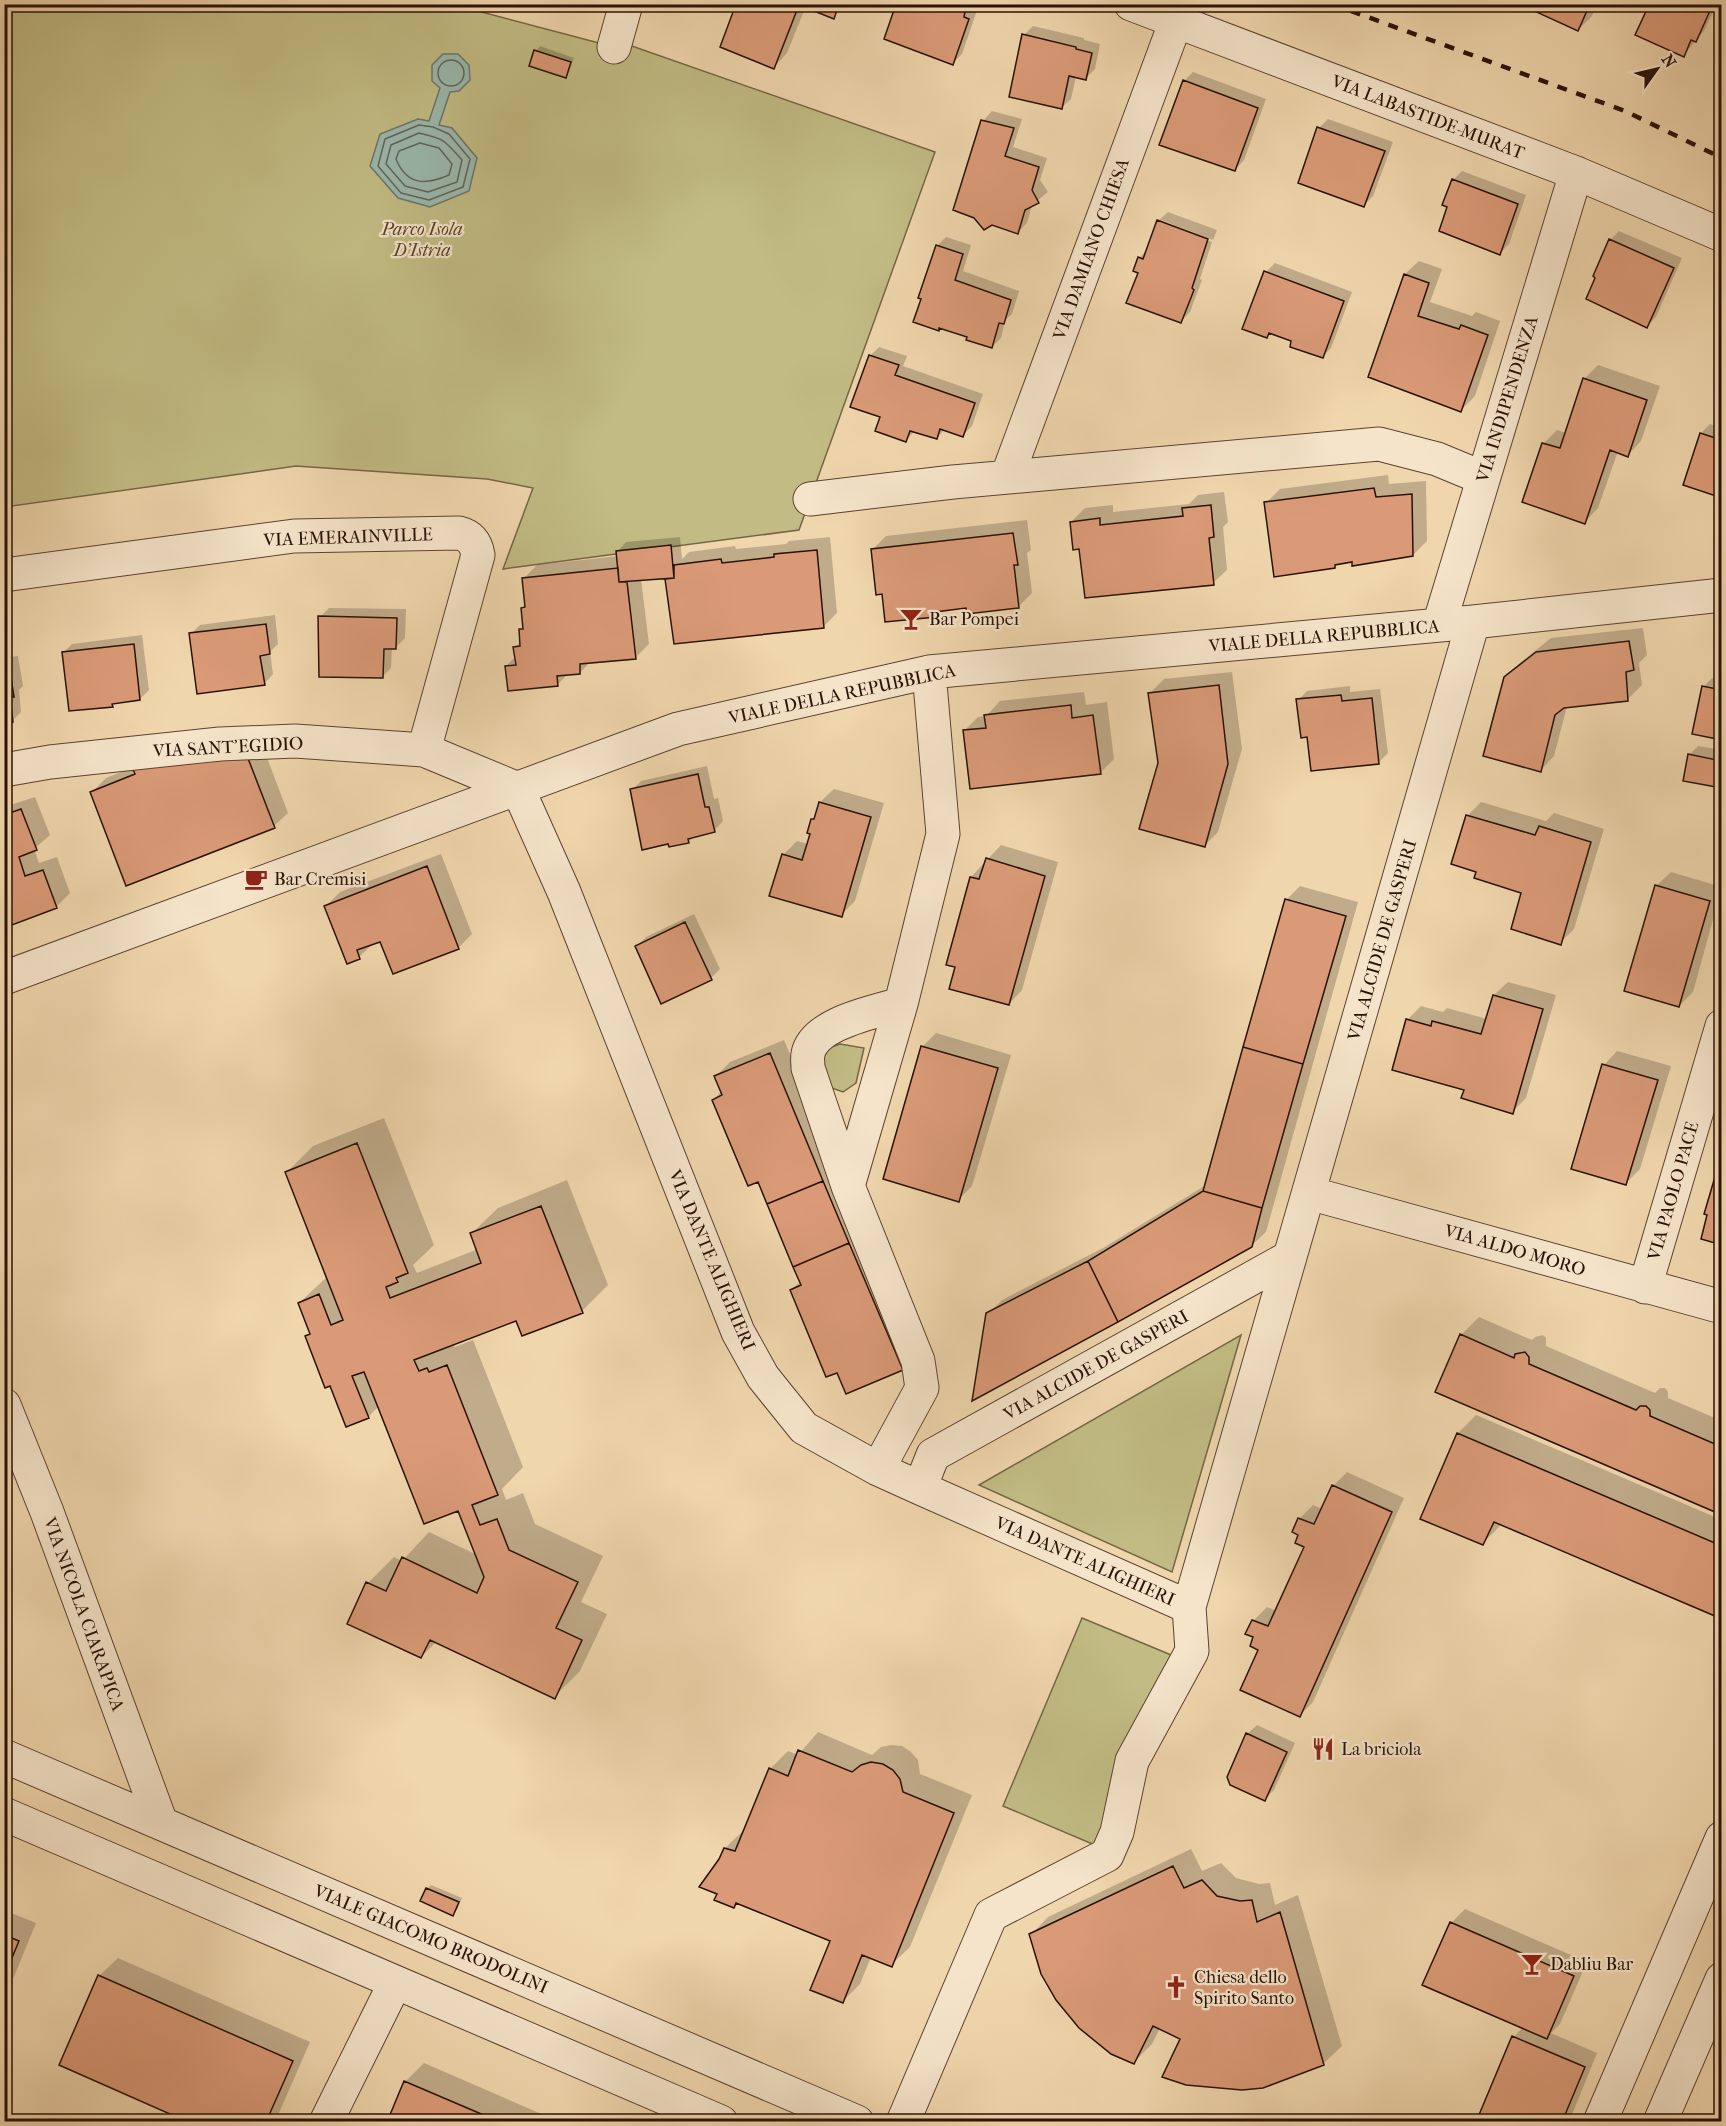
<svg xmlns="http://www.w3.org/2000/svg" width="1726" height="2126" font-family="'IM FELL French Canon',serif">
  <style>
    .green { fill: #c2bc84; stroke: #766646; stroke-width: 1.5 }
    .water { fill: #9ab9ae; stroke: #6d766b; stroke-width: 1.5 }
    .shadow { fill: #0003 }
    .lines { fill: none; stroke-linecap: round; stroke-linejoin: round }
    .shore { stroke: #62655a; stroke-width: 1.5 }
    .building { fill: #da9a77; stroke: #291107; stroke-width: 1.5 }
    .minor-casing { stroke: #5b4230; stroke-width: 35 }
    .tertiary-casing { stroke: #5b4230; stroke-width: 35 }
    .minor { stroke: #f5e4ca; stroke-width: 33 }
    .tertiary { stroke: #f5e4ca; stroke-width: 33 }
    .rail { stroke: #291107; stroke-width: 4.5; stroke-dasharray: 10 10; stroke-linecap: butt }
    .labels { text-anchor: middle; stroke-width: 4.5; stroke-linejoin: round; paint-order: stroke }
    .street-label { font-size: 18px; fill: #291107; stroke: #f5e4ca }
    .park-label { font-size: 18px; font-style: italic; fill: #57442c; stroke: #f5e4ca }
    .poi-label { font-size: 18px; fill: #291107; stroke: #f5e4ca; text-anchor: start }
  </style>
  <rect width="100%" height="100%" fill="#f0d6ad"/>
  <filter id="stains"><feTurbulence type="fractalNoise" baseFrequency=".00333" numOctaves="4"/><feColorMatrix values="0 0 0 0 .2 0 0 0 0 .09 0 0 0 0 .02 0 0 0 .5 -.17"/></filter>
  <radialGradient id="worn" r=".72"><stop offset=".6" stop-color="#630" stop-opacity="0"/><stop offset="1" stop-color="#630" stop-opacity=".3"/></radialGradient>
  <path class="green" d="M4,5H455L614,47L629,45L935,152L799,530L503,569L533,488L487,479L296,466L5,507Z
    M840,1044L864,1048L856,1083L843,1092L826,1086L822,1056L828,1048Z
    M1241,1335L1172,1572L979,1485Z
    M1082,1618L1176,1657L1097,1846L1003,1806Z"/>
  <path class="water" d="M443,54H458L469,65L470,80L459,91L450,92L439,125L452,128L477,158L469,191L430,207L398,198L370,166L380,134L418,119L429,121L440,88L432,81V65Z"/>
  <path class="shadow" d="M737,4H846L833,17L806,6L787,53L774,67Z
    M898,4H973L972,8L977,10L962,54L953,63Z
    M1523,4H1597L1592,16L1578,30Z
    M1649,4H1717L1704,31L1684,55Z
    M1033,26L1084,38V40L1100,44L1095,69L1086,78L1076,76L1071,99L1061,108L1024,35Z
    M540,46L574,58L569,72L565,77L531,65L536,51Z
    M1193,72L1266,99L1244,160L1235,170L1184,81Z
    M992,111L1022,119L1013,147L1047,158L1040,180L1048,192L1032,205L1027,223L1018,232L983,121Z
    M1328,119L1393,142L1373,196L1364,205L1319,128Z
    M1462,171L1526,195L1509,244L1500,253L1449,207L1453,180Z
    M1168,212L1217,230L1213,240L1161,220V223L1212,242L1200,279L1202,280L1190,312L1181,321L1140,272L1135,270L1140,257L1149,248L1158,221Z
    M1619,231L1682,258L1656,317L1647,326L1610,240Z
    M946,237L971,245L963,271L1019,291L1012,314L1005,320L1001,338L992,347L941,327L938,330L937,246Z
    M1419,261L1442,269L1430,302L1472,316L1476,312L1500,321L1475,396L1461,410L1370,376L1405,274Z
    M1275,263L1352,292L1331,348L1322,357L1293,340L1270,332L1266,336V272Z
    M879,347L907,356L903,366L983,394L972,426L963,435L945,429L937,438L915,431L906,440L882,416L870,356Z
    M1598,365L1660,386L1641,441L1628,455L1618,451L1598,508L1585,522L1543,444L1557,430L1566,433L1584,379Z
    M1710,424L1722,428V496L1685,484L1701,433Z
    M1388,475L1389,484L1426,481L1427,541L1413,555L1338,563L1334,566L1266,503L1280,489Z
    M1224,492L1228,522L1223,527L1227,570L1213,583L1081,547L1071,522L1085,508L1113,505V512L1189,504L1198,495Z
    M1027,520L1031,550L1027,553L1032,593L1018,607H967L941,610L935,616L883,592L873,549L886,536Z
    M680,537L682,559L689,552L735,546L736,549L786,544L789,541L830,537L837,613L823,627L667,579L670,577L641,579L649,644L635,658L590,662L580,673L568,674L557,685L506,666L516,656L515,647L521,642L520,630L524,626L522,608L526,605L523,579L537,565L618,556L617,552L626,542Z
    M329,608L406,609L405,638L396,647H392L391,668L382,677L320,617Z
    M275,615L278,644L270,652L273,674L264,684L191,634L200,625Z
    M1643,628L1647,655L1639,663L1642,685L1628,699L1567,706L1554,756L1541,770L1505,677L1520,663L1551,638Z
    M142,635L149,690L140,699L115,702L112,705L63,653L72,644Z
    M18,656L23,686L19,690L21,712L12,721L4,722V658Z
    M1232,672L1242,749L1218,832L1204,846L1159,763L1150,693L1164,679Z
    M1712,678L1722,680V738L1703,687Z
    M1350,686V692L1380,689L1388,753L1379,762L1308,735L1298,700L1307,691Z
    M1084,692L1086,705L1107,702L1114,759L1100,773L964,731L978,717L986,716L1000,701Z
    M258,734L288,813L274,826L92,792L106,778L134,767Z
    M1698,746L1722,750V786L1689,755Z
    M707,766L714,799L718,798L723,821L714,831L695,836L688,842H669L632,790L641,781Z
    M834,789L884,803L855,901L841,915L771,895L784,854L797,841L808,844L813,820L816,816L820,802Z
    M35,797L50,835L34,849L39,863L57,857L70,893L56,907L4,927V807Z
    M1481,802L1546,821L1554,813L1604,829L1574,929L1560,943L1523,892L1478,871L1467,816Z
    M1001,845L1058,862L1022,990L1009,1004L957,966L971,877Z
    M441,854L472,934L459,947L394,972L381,940L373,944L359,957L326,906L340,892Z
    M1671,872L1722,887L1693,992L1679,1006L1626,990L1657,885Z
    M1300,886L1358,902L1266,1232L1251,1246L988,1314L1002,1300L1103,1248L1206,1185L1286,900Z
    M694,914L720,969L711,978L637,946L646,937Z
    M1508,982L1556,995L1526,1098L1512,1112L1466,1089L1407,1020L1421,1006L1443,1012L1447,1008L1487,1019L1494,995Z
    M936,1033L1011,1055L972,1186L958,1200L922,1047Z
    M784,1040L916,1355L902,1369L838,1371L791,1290L801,1281L758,1180L713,1100L722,1091L716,1076L730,1062Z
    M1617,1051L1671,1066L1640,1169L1626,1183L1604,1065Z
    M384,1118L434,1245L413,1265L417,1273L478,1249L471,1234L498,1208L567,1180L608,1285L582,1311L517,1319L453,1343L455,1347L473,1340L523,1467L502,1489L506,1500L523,1493L535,1524L603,1556L581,1602L607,1614L580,1671L554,1697L436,1642L421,1657L368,1583L394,1557L402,1561L429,1532L477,1555L459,1509L379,1406L368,1417L331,1384L306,1336L311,1332L299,1303L328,1276L287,1172L313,1146Z
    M1479,1317L1532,1340L1535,1337L1543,1335L1546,1338V1346L1655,1393L1660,1388H1665L1668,1392V1398L1722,1421V1514L1461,1335Z
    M1476,1415L1722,1520V1618L1501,1525L1483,1543L1422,1518L1458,1433Z
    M1347,1472L1404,1498L1313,1702L1300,1715L1260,1650L1255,1637L1253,1621L1267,1607L1277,1611L1306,1546L1299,1519L1313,1505L1323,1509L1333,1486Z
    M4,1553L13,1557L4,1578Z
    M1257,1725L1295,1743L1274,1790L1265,1799L1247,1734Z
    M818,1732L872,1755L881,1747L891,1745L902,1746L911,1752L918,1760L920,1774L972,1795L910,1947L891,1965L871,1957L860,1984L842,2002L832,1940L738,1902L734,1906L719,1893L720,1860L725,1848L744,1830L770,1769L788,1751L798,1755Z
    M1191,1849L1202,1871L1221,1863L1236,1878L1259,1884L1270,1883L1275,1905L1298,1895L1342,2046L1323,2064L1182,2038L1160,2028L1152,2044L1134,2062L1030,1936L1048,1917Z
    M431,1885L462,1898L457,1910L453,1914L427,1889Z
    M1465,1909L1587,1962L1560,2024L1551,2033L1597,2053L1569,2122H1478L1514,2037L1523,2027L1451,1923Z
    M4,1910L36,1923L4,2001Z
    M118,1958L310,2042L275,2122H192L99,1976Z
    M424,2063L560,2122H389L406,2081Z"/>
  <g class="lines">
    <path class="shore" d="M438 73a13 13 0 1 1 26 0a13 13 0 1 1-26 0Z
      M419,125L433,127L449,134L470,159L463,187L429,200L401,193L378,166L385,139Z
      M419,133C445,139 444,140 462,160L457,182L428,192L405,186L386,164L391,145Z
      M420,143L439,148L452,164L449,175C426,185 407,186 396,159L399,151Z"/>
  </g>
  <path class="building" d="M736,4H839L834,19L799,5L774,69L720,47Z
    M896,4H960L966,7L964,17L969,19L953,65L884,39Z
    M1519,4H1590L1578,31Z
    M1713,4L1696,42L1691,40L1684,57L1635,35L1648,7L1646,4Z
    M1022,34L1076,47V49L1092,53L1086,80L1069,76L1062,109L1009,97Z
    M534,50L571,62L566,78L529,66Z
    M1183,80L1258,108L1235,171L1159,145Z
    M981,120L1014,128L1005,156L1039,167L1032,190L1039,203L1025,210L1018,234L992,225L984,230L974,218L953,210Z
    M1317,127L1385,151L1364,207L1298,183Z
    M1452,179L1518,204L1500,255L1439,231L1447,207L1442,205Z
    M1157,220L1208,239L1192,288L1194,290L1181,323L1126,303L1138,273L1133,271L1138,257L1143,259Z
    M1609,239L1674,268L1647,328L1586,299L1595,278L1593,276Z
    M936,245L963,254L955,280L1011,300L1004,324L999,323L992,348L966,340L967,337L939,328V331L913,322L921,299L918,298Z
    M1264,271L1344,301L1323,358L1290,347L1291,341L1269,333L1267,338L1242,329Z
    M1404,274L1429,283L1418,316L1459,329L1461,325L1488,335L1461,412L1368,377Z
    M869,355L899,365L895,375L975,403L963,437L940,429L937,439L910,431L906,442L875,431L880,417L850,407Z
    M1583,378L1647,400L1628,457L1610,450L1585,524L1522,502L1542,443L1560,448Z
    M1700,433L1722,440V498L1683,485Z
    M1374,488L1376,497L1412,494L1413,556L1352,566V562L1335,565V568L1274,577L1264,502Z
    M1211,505L1214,537L1209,538L1214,585L1085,598L1079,549L1073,550L1070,522L1100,518V525L1183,516L1182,508Z
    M1013,533L1018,565H1014L1019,608L967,614L966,608L935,612L936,617L885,622L882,594L876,595L871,549Z
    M671,545L674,578L619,582L616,551Z
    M817,550L824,628L674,644L665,579L674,578V565L721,559L722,563L774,557V554Z
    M618,568L619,582H627L636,659L580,664V674L557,676L558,686L508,691L505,666L516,665L513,647L520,646L519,629H523L521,608L525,607L522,578Z
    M318,616L397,618L396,649H384L383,678L319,677Z
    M266,624L270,654L260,656L265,685L197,694L189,633Z
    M1629,641L1634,670L1626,672L1628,701L1564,708L1555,715L1541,772L1483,756L1504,677L1536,652Z
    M134,644L140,700L112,704L113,707L69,711L62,652Z
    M4,665H9L14,697H10L13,722L4,723Z
    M1219,685L1228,764L1205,847L1139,829L1158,763L1148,693Z
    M1702,686L1722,690V740L1692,734Z
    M1341,695L1342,701L1372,698L1379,764L1311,771L1307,737L1301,738L1296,699Z
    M1071,705L1072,718L1093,715L1101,774L970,789L963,730L986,728L984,715Z
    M244,748L275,828L126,886L90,792L135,774L132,767Z
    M1688,754L1722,761V788L1683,781Z
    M698,774L705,807H709L715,832L688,839L689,843L669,847L668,844L642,850L630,789Z
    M819,802L871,817L842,917L769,896L782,854L802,860L810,834L807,833L811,819H814Z
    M21,809L37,850L19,857L25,876L43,870L57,908L4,928V815Z
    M1466,815L1535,835L1539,826L1591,842L1561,945L1511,929L1521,893L1474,878L1476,872L1451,864Z
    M986,858L1045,876L1009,1005L949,989L955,967L946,965L970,877L979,879Z
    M427,866L459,949L393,974L380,942L357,950L360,959L347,964L324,906Z
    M1655,885L1710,901L1679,1007L1624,991Z
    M1285,899L1346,916L1303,1064L1243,1047Z
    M685,922L712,980L661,1004L635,946Z
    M1493,995L1543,1009L1513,1114L1461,1098L1464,1090L1392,1070L1406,1019L1431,1026L1432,1021L1481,1034Z
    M921,1046L998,1068L959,1202L883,1179Z
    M1243,1047L1303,1064L1262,1208L1203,1191Z
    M770,1053L823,1181L767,1204L758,1182L748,1186L712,1100L722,1095L714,1076Z
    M1602,1064L1658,1080L1626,1185L1571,1169Z
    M357,1143L408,1273L396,1278L398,1282L386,1287L390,1298L481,1263L470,1233L541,1206L583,1313L522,1336L516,1321L414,1360L419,1371L427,1368L429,1372L447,1365L498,1495L472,1505L480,1525L497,1519L509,1550L578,1582L556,1628L582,1640L555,1699L430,1640L421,1658L347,1624L366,1582L386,1591L402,1557L477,1593L484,1577L458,1511L424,1524L364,1372L352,1376L369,1418L346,1427L330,1386L325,1388L305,1336L310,1334L298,1303L319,1294L331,1325L343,1320L285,1172Z
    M1722,1153V1245L1701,1239L1707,1215L1704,1214Z
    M823,1181L849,1243L793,1267L767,1204Z
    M1203,1191L1262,1208L1252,1247L1118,1322L1088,1261Z
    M849,1243L903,1370L846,1394L837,1373L826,1377L790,1290L801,1285L793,1267Z
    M1088,1261L1118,1322L972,1401L986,1313Z
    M1460,1334L1514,1358L1515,1354L1525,1352L1529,1357V1364L1636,1410L1640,1406H1646L1650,1410V1416L1722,1447V1515L1435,1392Z
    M1457,1433L1722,1546V1619L1494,1522L1483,1545L1420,1519Z
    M1332,1485L1392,1512L1300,1717L1240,1690L1258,1650L1250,1646L1253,1637L1245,1634L1252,1620L1268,1626L1304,1547L1295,1543L1298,1535L1292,1532L1298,1518L1314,1524Z
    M1246,1733L1287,1752L1265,1801L1230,1785L1227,1777Z
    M798,1750L852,1772L861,1765L871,1762L883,1764L893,1770L900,1779L903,1792L954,1813L892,1967L862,1955L843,2003L810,1990L830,1941L736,1903L734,1908L714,1900L717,1894L699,1887L719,1859L724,1848L735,1851L769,1768L788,1776Z
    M1173,1866L1184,1888L1202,1880L1217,1896L1240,1901L1252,1900L1257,1922L1280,1912L1324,2065L1263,2088L1242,2090L1186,2085L1162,2077L1180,2039L1153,2026L1134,2064L1111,2054L1079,2028L1056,2000L1041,1974L1029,1934Z
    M426,1888L459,1902L453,1916L420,1901Z
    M1450,1922L1574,1976L1547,2039L1422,1985Z
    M4,1935L19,1941L4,1977Z
    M98,1975L293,2061L266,2122H188L59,2065Z
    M1512,2036L1585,2067L1562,2122H1476Z
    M404,2081L500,2122H387Z"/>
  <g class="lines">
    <g class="minor-casing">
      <path id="minor" d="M614,47L626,4
        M1007,477L1176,21
        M810,499L953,482L1379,444L1437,459L1483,478
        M4,575L294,536L459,533C471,536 476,543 478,555L424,750
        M1439,625L1576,173
        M4,770L50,762L220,744L295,741L424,750L518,789L564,892L738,1332L763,1377L804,1428L878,1469L920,1488L1189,1607
        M4,978L678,729L929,672L1473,622L1722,595
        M848,1186L808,1068C808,1064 807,1058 808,1054C814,1023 875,1012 901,1004
        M1309,1193L1722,1307
        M1645,1287L1722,1026
        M4,1405L47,1512L161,1823
        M878,1469L922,1388L918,1361L848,1186L901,1004L943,834L929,672
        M920,1488L933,1455L1290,1257
        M4,1756L857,2122
        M4,1814L721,2122
        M326,2122L395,1983
        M903,2122L991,1915L1107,1855L1117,1832L1132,1761L1192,1651L1189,1607L1473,622"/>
    </g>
    <g class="tertiary-casing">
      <path id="tertiary" d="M1131,4L1576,173L1722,235
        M1600,2122L1722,1838
        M1660,2122L1722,1979"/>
    </g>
    <use href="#minor" class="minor"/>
    <use href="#tertiary" class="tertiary"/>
    <path class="rail" d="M1332,4L1625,111L1722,158"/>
  </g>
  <defs>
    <g id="bar-bare" transform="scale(1.8)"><path d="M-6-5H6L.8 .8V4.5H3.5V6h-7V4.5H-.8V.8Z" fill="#8f2418" stroke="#f5e4ca" stroke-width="2.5" paint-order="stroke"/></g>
    <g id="cafe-bare" transform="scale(1.8)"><path d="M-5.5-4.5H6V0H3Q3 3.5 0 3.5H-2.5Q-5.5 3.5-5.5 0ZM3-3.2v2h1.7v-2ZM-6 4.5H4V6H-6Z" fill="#8f2418" stroke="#f5e4ca" stroke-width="2.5" paint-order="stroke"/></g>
    <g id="restaurant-bare" transform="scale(1.8)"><path d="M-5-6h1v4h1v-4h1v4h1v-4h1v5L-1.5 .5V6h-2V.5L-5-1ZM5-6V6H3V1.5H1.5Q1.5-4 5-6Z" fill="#8f2418" stroke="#f5e4ca" stroke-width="2.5" paint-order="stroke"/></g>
    <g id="church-bare" transform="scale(1.8)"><path d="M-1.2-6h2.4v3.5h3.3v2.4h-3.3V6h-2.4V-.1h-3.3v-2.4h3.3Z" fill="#8f2418" stroke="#f5e4ca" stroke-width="2.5" paint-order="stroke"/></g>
  </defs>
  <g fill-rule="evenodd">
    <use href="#bar-bare" x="911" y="619"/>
    <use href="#cafe-bare" x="256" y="879"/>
    <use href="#restaurant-bare" x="1323" y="1749"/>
    <use href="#bar-bare" x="1532" y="1964"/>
    <use href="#church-bare" x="1176" y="1987"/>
  </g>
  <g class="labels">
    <g class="street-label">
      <text transform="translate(1428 117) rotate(21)" y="6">VIA LABASTIDE-MURAT</text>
      <text transform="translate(1091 249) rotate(-70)" y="6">VIA DAMIANO CHIESA</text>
      <text transform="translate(1507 399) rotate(-73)" y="6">VIA INDIPENDENZA</text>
      <text transform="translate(348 537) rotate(-2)" y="6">VIA EMERAINVILLE</text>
      <text transform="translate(1324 636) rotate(-5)" y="6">VIALE DELLA REPUBBLICA</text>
      <text transform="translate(842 694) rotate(-12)" y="6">VIALE DELLA REPUBBLICA</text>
      <text transform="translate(228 747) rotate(-3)" y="6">VIA SANT'EGIDIO</text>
      <text transform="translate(1382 940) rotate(-74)" y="6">VIA ALCIDE DE GASPERI</text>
      <text transform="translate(1673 1191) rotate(-74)" y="6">VIA PAOLO PACE</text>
      <text transform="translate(1515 1250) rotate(16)" y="6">VIA ALDO MORO</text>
      <text transform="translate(712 1260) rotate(67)" y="6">VIA DANTE ALIGHIERI</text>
      <text transform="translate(1096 1365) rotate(-29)" y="6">VIA ALCIDE DE GASPERI</text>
      <text transform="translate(1085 1561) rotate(24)" y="6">VIA DANTE ALIGHIERI</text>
      <text transform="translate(84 1614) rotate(70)" y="6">VIA NICOLA CIARAPICA</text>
      <text transform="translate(431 1939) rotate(23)" y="6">VIALE GIACOMO BRODOLINI</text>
    </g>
    <g class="park-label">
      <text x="422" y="235">Parco Isola<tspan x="422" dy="21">D'Istria</tspan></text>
    </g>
    <g class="poi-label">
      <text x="929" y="625">Bar Pompei</text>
      <text x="274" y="885">Bar Cremisi</text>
      <text x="1341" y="1755">La briciola</text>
      <text x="1550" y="1970">Dabliu Bar</text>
      <text x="1194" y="1983">Chiesa dello<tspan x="1194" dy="21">Spirito Santo</tspan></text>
    </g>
  </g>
  <rect width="1726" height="2126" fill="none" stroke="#f0d6ad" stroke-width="24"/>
  <rect x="6" y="6" width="1714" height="2114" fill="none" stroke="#291107" stroke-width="3"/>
  <rect x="12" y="12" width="1702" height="2102" fill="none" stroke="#291107" stroke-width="1.5"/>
  <g transform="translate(1657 69) rotate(56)" stroke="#f5e4ca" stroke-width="4.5" paint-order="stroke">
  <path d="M0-4.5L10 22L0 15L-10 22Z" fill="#291107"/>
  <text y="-9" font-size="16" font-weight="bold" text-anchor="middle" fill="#291107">N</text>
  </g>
  <rect width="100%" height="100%" filter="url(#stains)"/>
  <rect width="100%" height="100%" fill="url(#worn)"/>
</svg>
